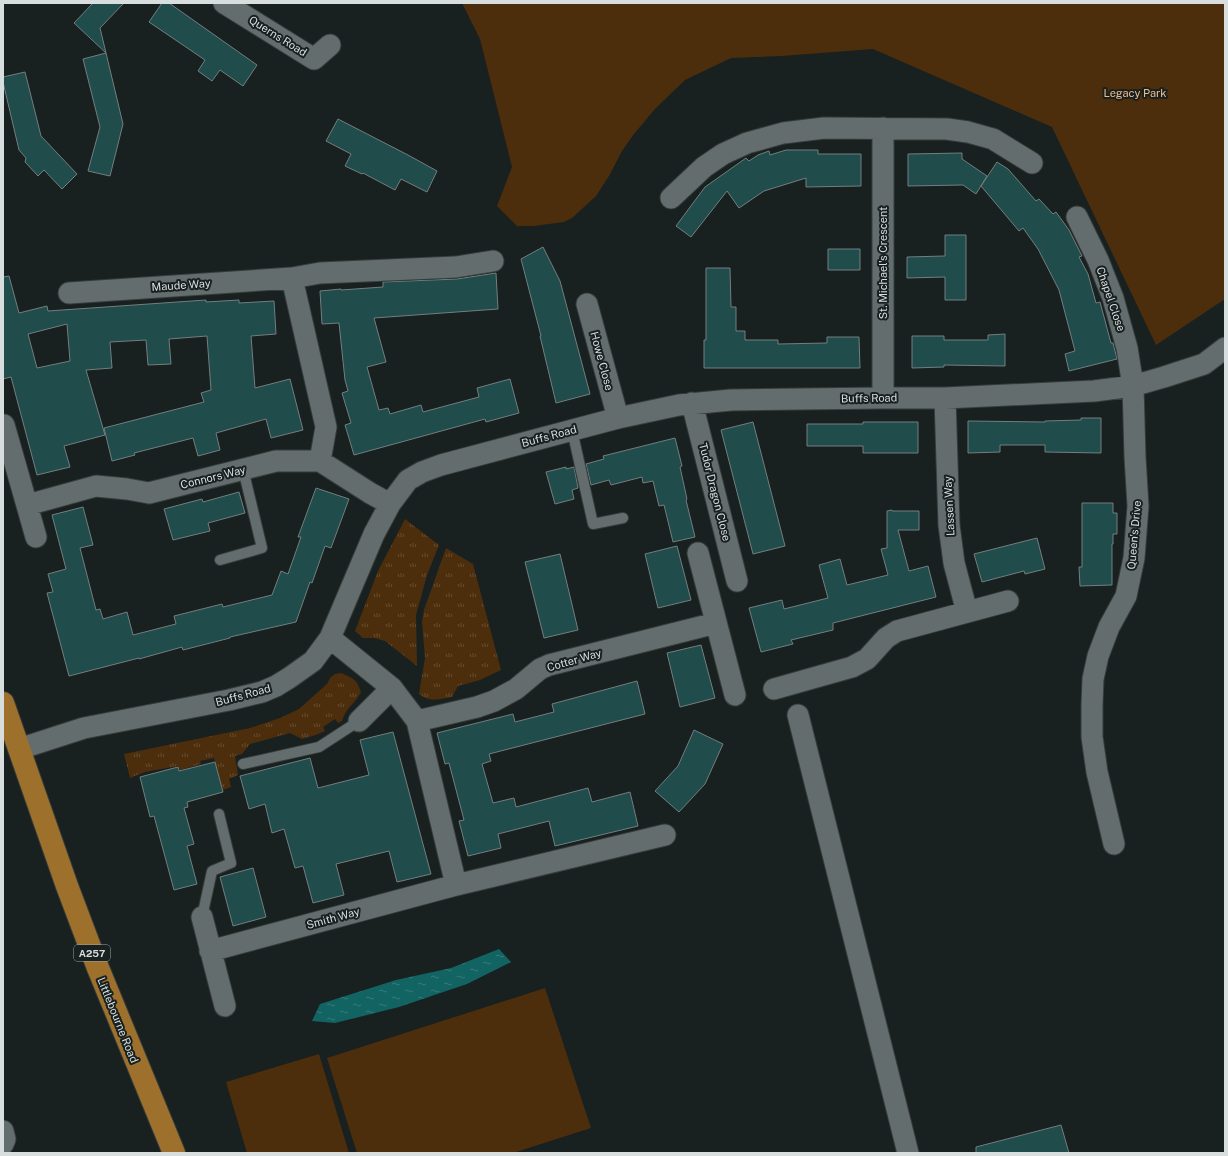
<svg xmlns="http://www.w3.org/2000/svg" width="1228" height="1156" font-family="'Public Sans',sans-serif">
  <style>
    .grass { fill: url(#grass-tufts) }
    .green { fill: #4c2e0c }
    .water { fill: url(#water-ripples) }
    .building { fill: #204c4c; stroke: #747e7e; fill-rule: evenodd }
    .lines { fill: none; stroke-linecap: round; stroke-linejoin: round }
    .lane-casing { stroke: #373c3c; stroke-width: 12 }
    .street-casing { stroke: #373c3c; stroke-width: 23 }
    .primary-casing { stroke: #373c3c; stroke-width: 24 }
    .lane { stroke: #646d6d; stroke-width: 10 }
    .street { stroke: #646d6d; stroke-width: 21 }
    .primary { stroke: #9d712c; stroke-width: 22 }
    .labels { text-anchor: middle; stroke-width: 4; stroke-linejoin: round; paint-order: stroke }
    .shield { fill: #182020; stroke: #9ea5a4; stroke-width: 1 }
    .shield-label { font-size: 10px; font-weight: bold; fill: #d8dedd }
    .street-label { font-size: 11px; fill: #d8dedd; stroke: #182020 }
    .park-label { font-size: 11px; fill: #f3bd8a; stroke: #182020 }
  </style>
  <defs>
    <pattern id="grass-tufts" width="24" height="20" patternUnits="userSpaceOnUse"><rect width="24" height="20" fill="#4c2e0c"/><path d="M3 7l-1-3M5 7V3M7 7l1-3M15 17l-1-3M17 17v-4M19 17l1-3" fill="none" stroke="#654c2f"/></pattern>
    <pattern id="water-ripples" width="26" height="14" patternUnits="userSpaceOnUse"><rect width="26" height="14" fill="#126463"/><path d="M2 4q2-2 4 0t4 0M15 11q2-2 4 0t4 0" fill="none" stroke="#347a79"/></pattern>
  </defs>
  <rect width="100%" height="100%" fill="#182020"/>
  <path class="grass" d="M405,519L439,545L427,575L416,615L417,666L385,641L374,638H363L355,631L378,571Z
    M446,548L473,564L501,670L480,680L458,686L452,697C439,699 431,703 419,694L425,658L422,622L424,610Z
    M341,673C354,679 356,678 361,692C355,704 346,707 342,721L338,723L335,719L323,727L325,731L316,735L302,739L290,733L250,744L242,754L235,756L238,775L229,779L231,787L223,790L214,758L200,761L201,764L180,770L178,766L145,772L130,778L124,754L250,728L280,718L299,709L327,684L330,678L335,674Z"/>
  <path class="green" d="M462,3H1225V299L1156,345L1052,127L873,49L782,56L731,58L685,80L655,109L634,134L622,151L609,176L596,196L572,218L564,222L534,226H517L497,206L512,167L480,39Z
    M545,988L591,1128L513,1153H357L327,1058Z
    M319,1054L349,1153H247L226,1082Z"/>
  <path class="water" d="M499,949L511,962L467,984L399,1007L335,1023L312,1021L320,1004L396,980L451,968Z"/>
  <path class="building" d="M93,3H124L100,28L106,53L74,23Z
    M162,3H169L257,65L243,86L220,70L212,81L198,71L205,60L149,22Z
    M106,53L123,124L110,176L88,171L100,127L83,59Z
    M25,72L41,136L77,174L62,189L44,170L38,176L25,162L26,158L19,150L3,82V77Z
    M338,119L408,155L437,171L427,192L401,179L395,190L363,173L362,174L345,166L351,154L326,141Z
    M786,150H818V154H861V186L806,187V178L764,191L739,208L727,191L691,237L676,226L705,187L746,158L749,161L758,155L769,151L770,155Z
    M962,153V159L987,176L976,194L963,185L908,186V154Z
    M997,162L1008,169L1036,201L1039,199L1053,214L1056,212L1069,230L1082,256L1079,257L1088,274L1096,303L1100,302L1111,343H1113L1117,359L1069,371L1065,354L1075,351L1059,290L1038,249L1023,228L1019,231L981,186Z
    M945,235H966V300H945V277L907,278V257L945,256Z
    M543,247L560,281L590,394L556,403L540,336H541L521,259Z
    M828,249H860V270H828Z
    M706,268H730L731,307H736V331H745V340H778V344L827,343V337H859L860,368H704V340H706Z
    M496,273L498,309L374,318L386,362L367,367L379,410L388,408L390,414L421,405L423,412L479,397L477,388L510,379L519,413L486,422L485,419L354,455L345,425L351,423L342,393L348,391L345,380L339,323L322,324L320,291L341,289V290L383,287V282L457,279Z
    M9,276L19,313L47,306L48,311L206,300V302L239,300V303L274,301L276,334L251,336L255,388L290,379L303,430L271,438L266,419L216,433L220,450L198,456L193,438L134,453L135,455L112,461L104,428L204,402L201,393L211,390L207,336L169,339L171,364L148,365L146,340L110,342L112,368L86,370L105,435L64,446L70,467L37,475L11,377L3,379V277ZM67,324L70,361L37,368L28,334Z
    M1005,334V366L944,365V367L912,368V336H944V340H988V335Z
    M1081,418H1101V453L1045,452V445H1000V452L968,453V421L1045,422V421L1081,420Z
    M753,422L785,546L753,554L721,430Z
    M863,422H918V453H863V446H807V424H863Z
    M675,438L682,466L680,467L687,499L686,500L695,537L673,542L664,505L659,506L653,481L643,483L642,477L611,485L609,480L591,485L586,464L604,459L603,456Z
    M566,467V469L574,467L578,488L572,490L574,499L555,504L546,472Z
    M316,488L349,499L331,548L325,546L312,583L310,582L296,622L230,637V638L183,650L182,647L139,659V658L69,676L47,593L53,592L48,574L66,569L52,515L83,507L93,545L80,548L96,610L100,609L103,619L127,612L133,635L176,624L174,616L222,604L223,607L272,595L281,571L288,574L301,537H298Z
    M239,492L245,513L208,523L210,531L173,540L164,509L202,499L203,502Z
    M1082,503H1113V513H1117V534H1113V544H1112V585L1080,586L1079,567H1082Z
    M892,510V511H919V530H898L909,571L928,566L936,597L833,623V630L791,640L793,644L761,652L749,608L782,600L784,609L828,598L819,565L840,559L847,585L888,575L881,549L887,548V511Z
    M1037,538L1045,569L1025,574L1024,571L982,582L974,554Z
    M677,546L691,600L658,608L645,554Z
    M560,554L578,630L544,638L525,562Z
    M701,645L715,698L680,707L667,653Z
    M637,681L645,714L489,754L491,761L482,764L493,803L514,798L516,807L588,788L592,802L630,792L638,826L555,846L549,821L498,834L501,848L468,856L459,821L464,820L449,763L445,764L437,733L513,714L515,722L554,712L552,704Z
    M694,730L723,744L705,784L679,812L655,791L678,766Z
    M393,732L431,874L397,882L389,851L336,864L344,895L313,903L303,866L295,868L284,829L272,833L265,804L249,809L240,776L310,758L318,788L369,775L360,740Z
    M215,762L223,792L187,802L188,807L184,808L194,844L187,846L197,884L174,890L154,816L150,817L140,777L178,767L179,771Z
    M253,868L266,917L233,926L220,877Z
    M1061,1125L1069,1153H976V1147Z"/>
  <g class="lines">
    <g class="lane-casing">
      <path id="lane" d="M572,430L593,524L623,518
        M220,560L262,548L243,469
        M243,764L319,747L359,721
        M202,917L212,871L231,863L219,814"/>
    </g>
    <g class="street-casing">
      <path id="street" d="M224,3L314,59L330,45
        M883,128V398
        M671,198L704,167L723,154L747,143L783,133L824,128L947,129L968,132L993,139L1032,163
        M1077,217L1098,260L1113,298L1127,348L1133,386L1135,457L1138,506L1134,558L1126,596L1109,627L1098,656L1093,679L1092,705V737L1097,772L1114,844
        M292,278L320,273L456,267L493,261
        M69,293L292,278L326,427L320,461
        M587,304L618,418
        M945,398L949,525L954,563L967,612
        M692,403L737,581
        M4,425L36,537
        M27,505L96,486L127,489L149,493L276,461H320L370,493L390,504
        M698,553L735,695
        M330,638L392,688L417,721L456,885
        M774,689L852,667L867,659L886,638L897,631L1008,601
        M798,715L908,1153
        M359,721L392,688
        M417,721L477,707L494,701L516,689L540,669L549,665L716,623
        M19,749L84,728L229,700L262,692L276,686L289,678L313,661L330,638L374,534L390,504L408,480L422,472L441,465L618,418L679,405L731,400L883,398H945L1094,391L1133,386L1164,377L1204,364L1225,348
        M202,917L225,1006
        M210,951L456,885L665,835
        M3,1131L5,1139L3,1144"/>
    </g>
    <g class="primary-casing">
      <path id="primary" d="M3,703L67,886L98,968L174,1153"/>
    </g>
    <use href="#lane" class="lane"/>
    <use href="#street" class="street"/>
    <use href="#primary" class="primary"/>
  </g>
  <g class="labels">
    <rect class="shield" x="74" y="945" width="36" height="16" rx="3"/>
    <g class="shield-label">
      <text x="92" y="957">A257</text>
    </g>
    <g class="street-label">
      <text transform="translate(278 36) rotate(32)" y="4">Querns Road</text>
      <text transform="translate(883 263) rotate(-90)" y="4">St. Michael's Crescent</text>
      <text transform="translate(181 285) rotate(-4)" y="4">Maude Way</text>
      <text transform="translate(1111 299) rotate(71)" y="4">Chapel Close</text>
      <text transform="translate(602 361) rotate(75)" y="4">Howe Close</text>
      <text transform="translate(869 398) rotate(-1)" y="4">Buffs Road</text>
      <text transform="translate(549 436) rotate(-15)" y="4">Buffs Road</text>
      <text transform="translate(213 477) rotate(-14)" y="4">Connors Way</text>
      <text transform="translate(715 492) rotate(76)" y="4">Tudor Dragon Close</text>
      <text transform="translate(949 506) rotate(-93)" y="4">Lassen Way</text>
      <text transform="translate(1134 535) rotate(-85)" y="4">Queen's Drive</text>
      <text transform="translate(574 660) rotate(-16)" y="4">Cotter Way</text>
      <text transform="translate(243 695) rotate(-15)" y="4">Buffs Road</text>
      <text transform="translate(333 918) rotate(-15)" y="4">Smith Way</text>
      <text transform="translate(118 1020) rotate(68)" y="4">Littlebourne Road</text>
    </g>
    <g class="park-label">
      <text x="1135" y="97">Legacy Park</text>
    </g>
  </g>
  <rect width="1228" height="1156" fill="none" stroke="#d8dedd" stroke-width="8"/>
</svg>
